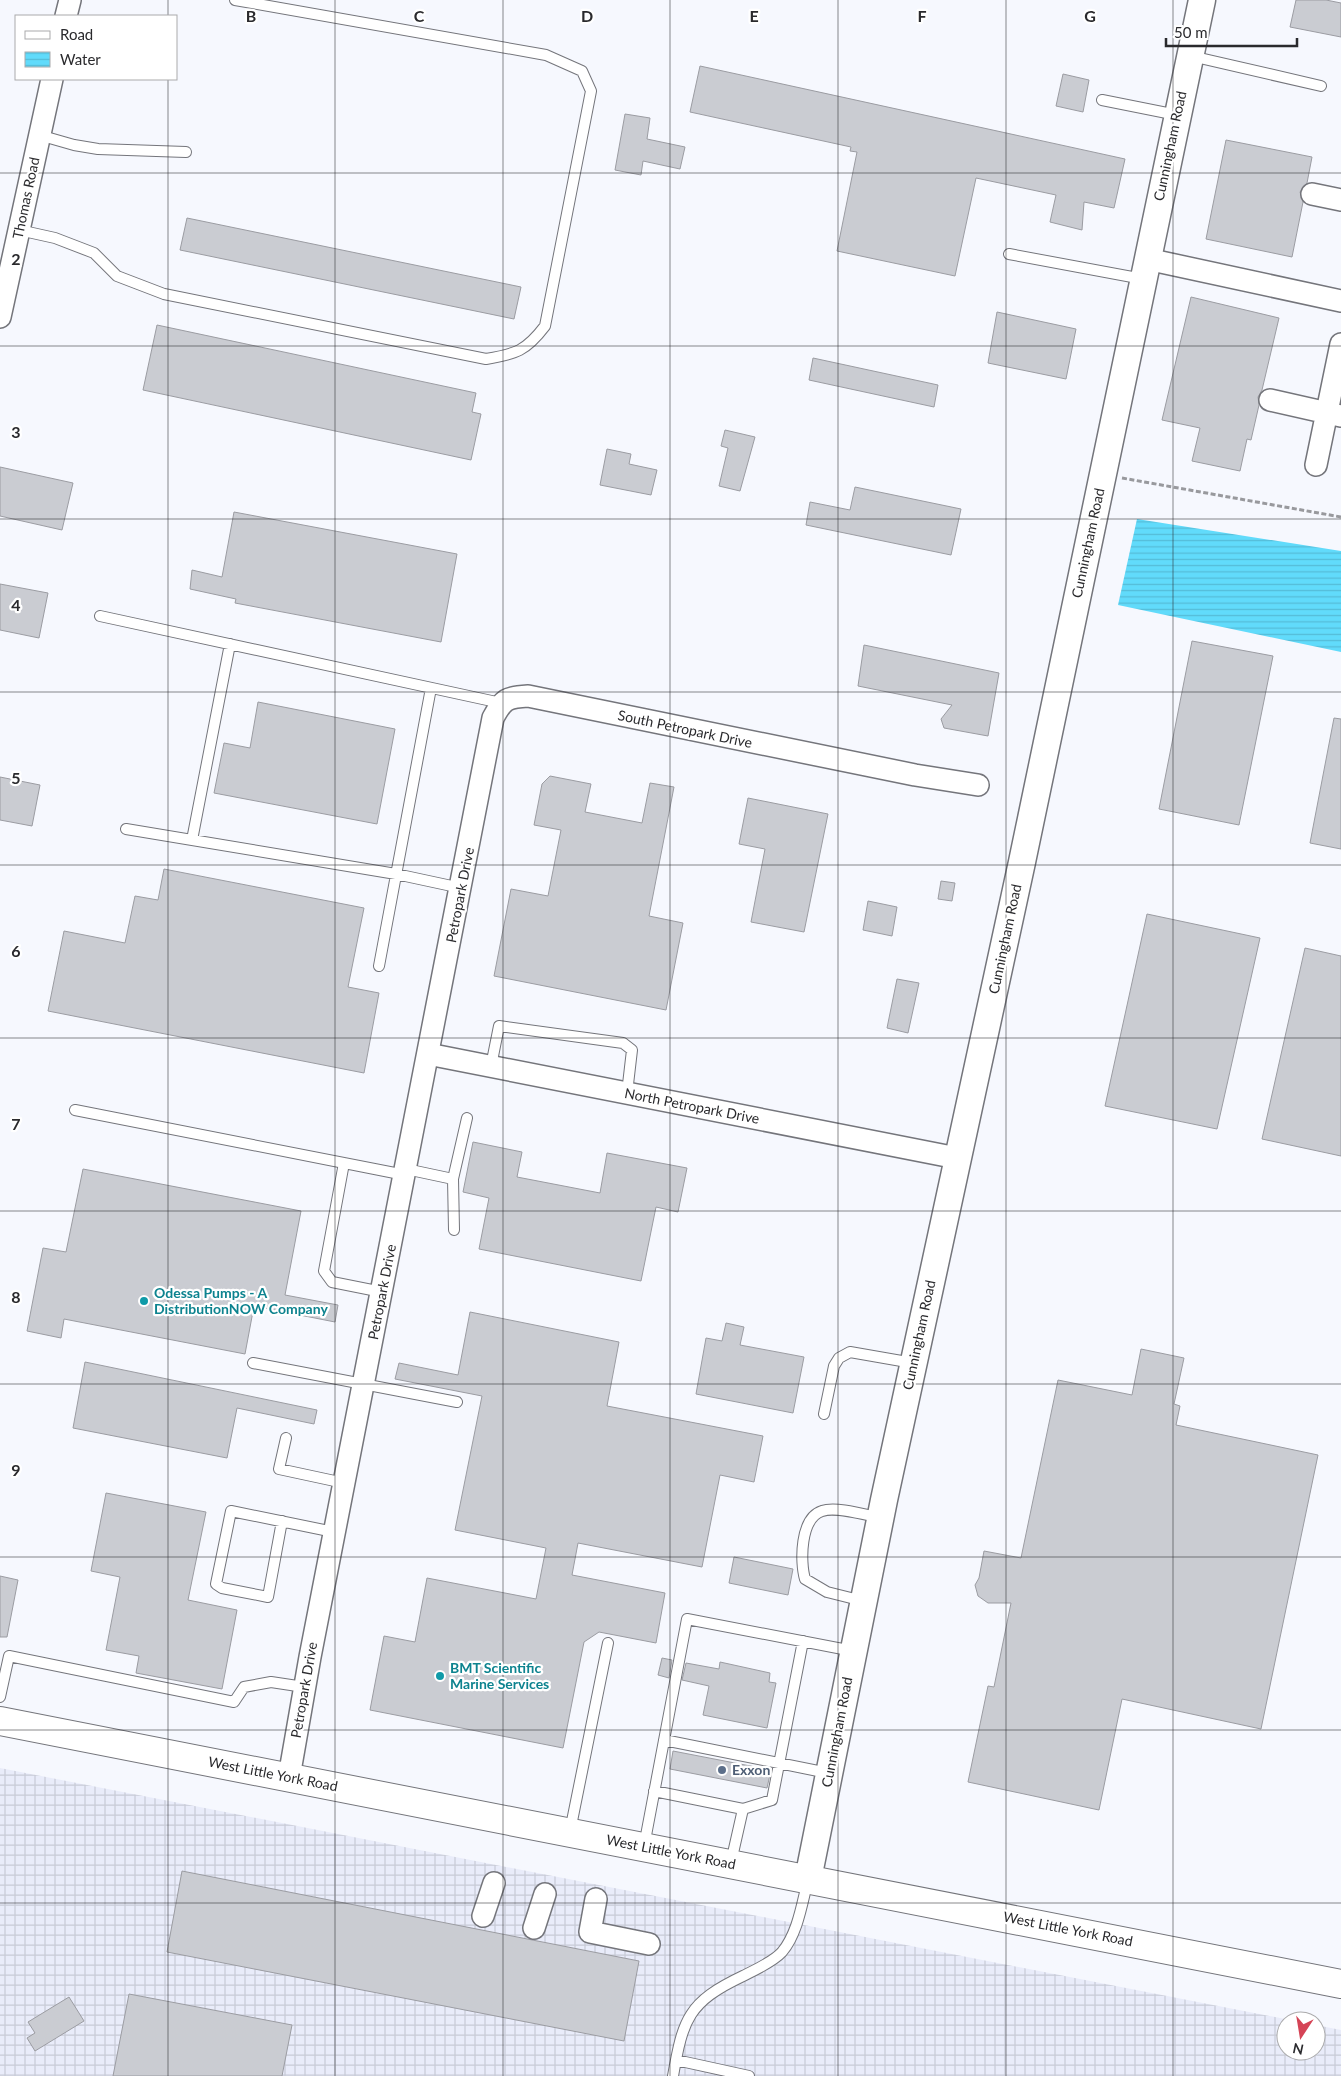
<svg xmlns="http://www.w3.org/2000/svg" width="1341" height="2076" font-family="Lato,sans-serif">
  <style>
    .industrial { fill: url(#industrial-grid) }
    .water { fill: url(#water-rules) }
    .building { fill: #caccd2; stroke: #9b9ca2 }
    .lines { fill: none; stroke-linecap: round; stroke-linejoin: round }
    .service-casing { stroke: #74757b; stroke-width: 12 }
    .minor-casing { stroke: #74757b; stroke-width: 24 }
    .tertiary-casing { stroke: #74757b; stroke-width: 29 }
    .secondary-casing { stroke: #74757b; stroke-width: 30 }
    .path { stroke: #98999d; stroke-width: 3; stroke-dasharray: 5 2.5; stroke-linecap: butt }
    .service { stroke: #fff; stroke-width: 10 }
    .minor { stroke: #fff; stroke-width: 21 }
    .tertiary { stroke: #fff; stroke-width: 26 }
    .secondary { stroke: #fff; stroke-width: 28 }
    .grid { fill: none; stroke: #2a2a2d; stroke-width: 1; stroke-opacity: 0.55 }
    .culture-dot { fill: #0f9aa8; stroke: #fff; stroke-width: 2 }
    .service-dot { fill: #5c6f8a; stroke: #fff; stroke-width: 2 }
    .labels { text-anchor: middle; stroke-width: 4.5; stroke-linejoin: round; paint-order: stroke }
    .street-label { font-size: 14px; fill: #2a2a2d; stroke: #fff }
    .culture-label { font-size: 14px; font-weight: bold; fill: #0d838f; stroke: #fff; text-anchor: start }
    .service-label { font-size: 14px; font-weight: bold; fill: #4e5e75; stroke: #fff; text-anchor: start }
    .grid-label { font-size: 16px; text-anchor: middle; font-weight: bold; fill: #2a2a2d; stroke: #fff; stroke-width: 4.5; stroke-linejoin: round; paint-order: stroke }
  </style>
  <defs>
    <pattern id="industrial-grid" width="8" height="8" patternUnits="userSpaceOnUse" patternTransform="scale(1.25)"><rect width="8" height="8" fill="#e9ecfa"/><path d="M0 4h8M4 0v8" fill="none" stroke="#c8cbd7"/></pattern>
    <pattern id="water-rules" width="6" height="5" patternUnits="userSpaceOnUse" patternTransform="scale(1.25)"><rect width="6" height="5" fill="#61dbfb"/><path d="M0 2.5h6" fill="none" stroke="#54bcd7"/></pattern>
  </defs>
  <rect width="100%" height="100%" fill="#f6f8fe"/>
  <path class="industrial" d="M0,1768L1295,2021H1286V2051H1316V2025L1341,2030V2076H0Z"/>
  <path class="water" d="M1137,519L1341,551V652L1118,605Z"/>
  <path class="building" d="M1296,0H1326L1341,3V37L1290,27Z
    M700,66L1125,159L1114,208L1084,202L1082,230L1050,222L1056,195L976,178L955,276L837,251L857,152L850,151L851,147L690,112Z
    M1063,74L1089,80L1083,112L1056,106Z
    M625,114L650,118L647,139L685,147L680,169L643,161L641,175L615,170Z
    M1226,140L1312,157L1307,183L1300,192L1303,202L1292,257L1206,239Z
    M187,218L521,287L514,319L180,250Z
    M1191,297L1279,318L1262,390L1258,397L1259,405L1251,440L1247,439L1240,471L1192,461L1200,428L1162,420Z
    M997,312L1076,329L1066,379L988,363Z
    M157,325L476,393L472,412L481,414L471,460L143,390Z
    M813,358L938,385L934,407L809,380Z
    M725,430L755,437L740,491L719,486L728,448L721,446Z
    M607,449L631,454L629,464L657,470L651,495L600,485Z
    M0,467L73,483L62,530L0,516Z
    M855,487L961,509L951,555L806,525L810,502L850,510Z
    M234,512L457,554L441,642L235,603L236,599L190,589L192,570L222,577Z
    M0,584L48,593L39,638L0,630Z
    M1192,641L1273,656L1239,825L1159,809Z
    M864,645L999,673L988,736L944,728L941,719L952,705L858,686Z
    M258,702L395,729L377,824L214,793L224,743L250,748Z
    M1334,718L1341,719V849L1310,843Z
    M550,776L591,784L585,812L642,823L650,783L674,787L649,916L683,923L666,1010L494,976L511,889L548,896L561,830L534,825L542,784Z
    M0,777L40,785L32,826L0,820Z
    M748,798L828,814L804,932L751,922L765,849L739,844Z
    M164,869L364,908L348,987L379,993L364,1073L48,1011L64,931L125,943L135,896L158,900Z
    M941,881L955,883L952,901L938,899Z
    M868,901L897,907L892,936L863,930Z
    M1147,914L1260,938L1217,1129L1105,1106Z
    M1305,948L1341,956V1156L1262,1139Z
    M897,979L919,983L908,1033L887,1028Z
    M473,1142L522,1152L517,1177L600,1193L607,1153L687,1168L678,1212L656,1207L641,1281L479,1249L489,1198L463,1192Z
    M83,1169L301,1211L285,1295L338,1305L335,1322L254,1306L245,1354L64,1319L61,1338L27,1331L43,1248L66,1252Z
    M470,1312L619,1342L607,1406L763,1436L754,1482L720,1475L702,1567L578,1543L572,1575L665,1593L656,1643L599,1632L584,1642L563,1748L370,1710L384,1636L415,1642L427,1578L536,1599L546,1548L455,1530L482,1396L395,1379L399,1363L458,1375Z
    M726,1323L744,1327L740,1345L804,1357L793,1413L696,1394L706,1338L722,1341Z
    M1141,1349L1184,1358L1174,1404L1180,1406L1176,1425L1318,1455L1261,1729L1122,1699L1099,1810L968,1782L988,1686L994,1687L1011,1603H988L978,1596L975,1585L979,1578L984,1551L1021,1558L1058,1380L1132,1395Z
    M85,1362L317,1410L314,1424L237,1408L227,1458L73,1428Z
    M106,1493L206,1512L188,1600L237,1610L222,1689L136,1673L139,1656L106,1650L120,1577L91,1571Z
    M734,1557L793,1569L788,1595L729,1583Z
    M0,1576L18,1580L7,1637H0Z
    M662,1658L672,1660L669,1678L658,1675Z
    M720,1662L770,1673L769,1682L776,1683L767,1728L703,1715L709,1686L682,1680L686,1663L719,1669Z
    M673,1751L771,1770L767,1788L670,1769Z
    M182,1871L639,1961L624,2041L167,1952Z
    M129,1994L292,2025L282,2076H113Z
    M69,1997L84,2021L35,2051L27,2038L35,2033L28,2022Z"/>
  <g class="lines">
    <g class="service-casing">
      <path id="service" d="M1191,56L1321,86
        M1102,100L1177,115
        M39,135L74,145L98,149L186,152
        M19,230L55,238L94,253L117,276L164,294L486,359C516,354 526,351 545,326L591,91L582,71L546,55L235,0
        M1009,254L1143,279
        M100,616L501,703
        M126,829L396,874L461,888
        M192,840L230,644
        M379,966L431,688
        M491,1066L499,1026L623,1043L632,1050L627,1093
        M75,1110L405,1175
        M344,1163L324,1271L332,1282L382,1292
        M406,1169L453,1179L467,1118
        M453,1179L454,1230
        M253,1363L457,1402
        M824,1414L834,1366L839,1358L850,1352L913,1363
        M286,1438L279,1469L344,1483
        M282,1521L268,1597L222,1588L216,1584L231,1511L334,1532
        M863,1601L827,1592L805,1579C800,1562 800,1518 822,1511C836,1506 866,1515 881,1518
        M0,1697L9,1656L234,1702L244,1687L271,1682L304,1687
        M664,1740L828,1773
        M654,1791L743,1809
        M570,1831L608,1643
        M644,1846L687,1619L853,1651
        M731,1862L743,1809L772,1800L803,1641
        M676,2060L749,2076
        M673,2076C683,2019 688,2002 743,1976C755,1970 773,1962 782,1952C798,1933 802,1903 808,1880"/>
    </g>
    <g class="minor-casing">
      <path id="minor" d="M66,16L70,0
        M1312,194L1341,200
        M1147,259L1341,301
        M0,317L52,79
        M1270,400L1341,416
        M1316,465L1341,344
        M428,1054L957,1158
        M289,1777L310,1657L493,718C503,699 507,697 528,696L915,775L978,785
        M596,1899L590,1932L649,1944
        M483,1916L494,1883
        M534,1928L545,1894"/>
    </g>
    <g class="tertiary-casing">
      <path id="tertiary" d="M808,1879L884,1500L1022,862L1202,0"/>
    </g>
    <g class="secondary-casing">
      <path id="secondary" d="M0,1721L1341,1984"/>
    </g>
    <path class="path" d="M1122,478L1341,517"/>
    <use href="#service" class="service"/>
    <use href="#minor" class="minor"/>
    <use href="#tertiary" class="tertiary"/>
    <use href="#secondary" class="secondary"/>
  </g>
  <path class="grid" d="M168,0V16M335,0V2076M503,0V2076M670,0V2076M838,0V2076M1006,0V2076M1173,0V2076M168,79V2076M0,173H1341M0,346H1341M0,519H1341M0,692H1341M0,865H1341M0,1038H1341M0,1211H1341M0,1384H1341M0,1557H1341M0,1730H1341M0,1903H1341"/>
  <g class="culture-dot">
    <circle cx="144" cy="1301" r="5"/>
    <circle cx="440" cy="1676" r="5"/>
  </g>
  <circle class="service-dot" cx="722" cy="1770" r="5"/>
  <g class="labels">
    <g class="street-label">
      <text transform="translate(1170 146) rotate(-78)" y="5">Cunningham Road</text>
      <text transform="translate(26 198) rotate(-78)" y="5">Thomas Road</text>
      <text transform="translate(1088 543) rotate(-78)" y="5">Cunningham Road</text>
      <text transform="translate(685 729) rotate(12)" y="5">South Petropark Drive</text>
      <text transform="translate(460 895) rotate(-79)" y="5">Petropark Drive</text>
      <text transform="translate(1005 939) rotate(-78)" y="5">Cunningham Road</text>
      <text transform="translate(692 1106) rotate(11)" y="5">North Petropark Drive</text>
      <text transform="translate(382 1292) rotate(-79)" y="5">Petropark Drive</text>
      <text transform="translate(919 1335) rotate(-78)" y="5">Cunningham Road</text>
      <text transform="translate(304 1690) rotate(-80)" y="5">Petropark Drive</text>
      <text transform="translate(837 1732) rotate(-79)" y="5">Cunningham Road</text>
      <text transform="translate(273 1774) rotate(11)" y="5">West Little York Road</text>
      <text transform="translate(671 1852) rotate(11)" y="5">West Little York Road</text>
      <text transform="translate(1068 1929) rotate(11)" y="5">West Little York Road</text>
    </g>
    <g class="culture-label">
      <text x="154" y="1298">Odessa Pumps - A<tspan x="154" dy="16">DistributionNOW Company</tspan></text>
      <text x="450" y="1673">BMT Scientific<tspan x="450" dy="16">Marine Services</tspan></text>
    </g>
    <g class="service-label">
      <text x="732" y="1775">Exxon</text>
    </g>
  </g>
  <g class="grid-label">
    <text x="251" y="22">B</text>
    <text x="419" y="22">C</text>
    <text x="587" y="22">D</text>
    <text x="754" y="22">E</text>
    <text x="922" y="22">F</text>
    <text x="1090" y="22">G</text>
    <text x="16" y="265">2</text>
    <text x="16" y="438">3</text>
    <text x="16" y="611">4</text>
    <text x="16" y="784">5</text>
    <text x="16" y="957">6</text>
    <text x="16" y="1130">7</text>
    <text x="16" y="1303">8</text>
    <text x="16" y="1476">9</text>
  </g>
  <rect x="15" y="15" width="162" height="65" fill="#ffffff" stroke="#aaaaab"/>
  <rect x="25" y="31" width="25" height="8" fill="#ffffff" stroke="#aaaaab"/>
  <text x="60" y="40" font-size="15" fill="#2a2a2d">Road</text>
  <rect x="25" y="52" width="25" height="15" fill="url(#water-rules)" stroke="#aaaaab"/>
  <text x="60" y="65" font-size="15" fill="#2a2a2d">Water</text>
  <g transform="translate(1301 2036) rotate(192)"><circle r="24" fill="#ffffff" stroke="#aaaaab"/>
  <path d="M0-4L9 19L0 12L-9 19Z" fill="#d54456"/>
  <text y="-8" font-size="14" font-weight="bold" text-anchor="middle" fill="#2a2a2d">N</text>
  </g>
  <path d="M1166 38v8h131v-8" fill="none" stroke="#2a2a2d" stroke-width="2.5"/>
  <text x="1174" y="38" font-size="15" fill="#2a2a2d" stroke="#ffffff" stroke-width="4" paint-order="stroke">50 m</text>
</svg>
